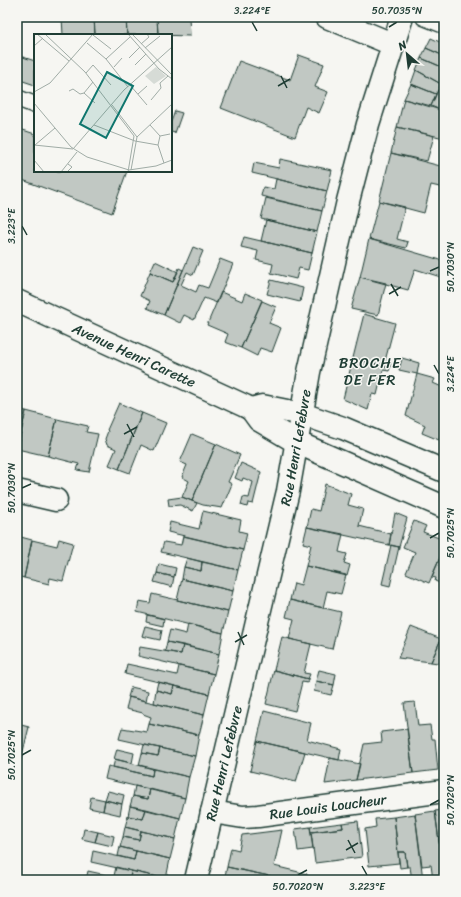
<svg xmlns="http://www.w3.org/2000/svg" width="461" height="897" font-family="Sriracha,sans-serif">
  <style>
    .building { fill: #c1c8c3; stroke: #1f3d34 }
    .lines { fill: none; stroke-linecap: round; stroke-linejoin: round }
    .service-casing { stroke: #1f3d34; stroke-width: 19 }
    .minor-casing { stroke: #1f3d34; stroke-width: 25 }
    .tertiary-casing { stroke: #1f3d34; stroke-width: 25 }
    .service { stroke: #f6f6f2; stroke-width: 16 }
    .minor { stroke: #f6f6f2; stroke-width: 22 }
    .tertiary { stroke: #f6f6f2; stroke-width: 22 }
    .ticks { fill: none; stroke: #1f3d34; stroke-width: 1.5 }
    .labels { text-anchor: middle; stroke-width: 3; stroke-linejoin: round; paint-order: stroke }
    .street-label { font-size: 14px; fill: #1f3d34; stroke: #f6f6f2 }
    .neighbourhood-label { font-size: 15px; letter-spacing: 1px; fill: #1f3d34; stroke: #f6f6f2 }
    .inset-road { fill: none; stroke: #a0aca6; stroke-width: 1 }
    .view { fill: #0f766e; fill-opacity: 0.15; stroke: #0f766e; stroke-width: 2 }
    .inset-edge { fill: none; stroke: #1f3d34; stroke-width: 2 }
    .neatline { fill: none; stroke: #1f3d34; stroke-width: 1.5 }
    .ticks-label { font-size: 10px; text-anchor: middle; fill: #1f3d34 }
  </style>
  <rect width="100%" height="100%" fill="#f6f6f2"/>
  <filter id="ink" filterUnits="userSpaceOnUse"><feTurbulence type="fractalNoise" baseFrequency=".025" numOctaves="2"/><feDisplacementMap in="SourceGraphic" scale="8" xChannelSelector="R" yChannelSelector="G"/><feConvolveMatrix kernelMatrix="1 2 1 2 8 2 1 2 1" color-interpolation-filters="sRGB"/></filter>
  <g filter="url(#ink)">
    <path class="building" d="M62,17H94L95,35H63Z
      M94,17H126L127,35H95Z
      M126,17H157L158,35H127Z
      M157,17H189L190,36L158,35Z
      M431,38L444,44V56L426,48Z
      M426,48L444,56L442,67L421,58Z
      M17,55L35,61V85L17,79Z
      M299,55L324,64L315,87L328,92L319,113L306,107L295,137L221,108L239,61L290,80Z
      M421,58L444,68V78L441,84L416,70Z
      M416,70L441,84L436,94L411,84Z
      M442,82L444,83L443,111L431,106Z
      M411,84L436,94L431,106L404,99Z
      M404,99L444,111V138L397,127Z
      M175,111L182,113L175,133L171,132V122Z
      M397,127L434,136L427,161L391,153Z
      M17,128L35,134V171H127L112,213L17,178Z
      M391,153L444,167V188L431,185L424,213L379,201Z
      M280,159L332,170L327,191L252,173L254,163L279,168Z
      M276,179L327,191L322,211L261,196L263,187L274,189Z
      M266,198L322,211L317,232L261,219Z
      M379,201L405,207L397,239L408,242L406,248L369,239Z
      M266,220L317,232L312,253L261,241Z
      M244,237L312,253L308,270L299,268L296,279L271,273L273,264L256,260L258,251L241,247Z
      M369,239L444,261V278L415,269L408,290L360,277Z
      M193,247L203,251L193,275L187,272L181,285L196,292L199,285L208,288L220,259L233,264L217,303L204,298L194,320L184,315L180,323L164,315Z
      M155,261L178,272L173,282L150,272Z
      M179,268L183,270L164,315L147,308L150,301L140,296L150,272L173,282Z
      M360,277L386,283L378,315L351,309Z
      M271,280L303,288L300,302L267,294Z
      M221,292L242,301L245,293L262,300L241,348L225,342L228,334L207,325Z
      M262,301L276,307L269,323L281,328L272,352L260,348L257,356L241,348Z
      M364,314L395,323L385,361L391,363L390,368L353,358Z
      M353,358L390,368L389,371L383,370L377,395L372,394L368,410L343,399Z
      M402,358L419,363L417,374L399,370Z
      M417,374L435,379L433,383L444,388V427L439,440L422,433L425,425L406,416Z
      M119,403L142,413L119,469L109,465L116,449L107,445L105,439L108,431L107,430Z
      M17,409L26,411L17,449Z
      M26,411L57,419L48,456L17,449Z
      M142,413L166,423L154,451L141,445L130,473L119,469Z
      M57,419L88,426L86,432L98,434L89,472L77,470L79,464L48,456Z
      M192,434L216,444L192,501L182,497L189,481L182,477L187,465L180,462Z
      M216,444L240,455L228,482L232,484L222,508L203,505L192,501Z
      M241,463L261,472L253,504L248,503L247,507L241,505L243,497L249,498L253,482L243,478L242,481L235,478Z
      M325,484L351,494L348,505L363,509L359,526L391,534L389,545L307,527L311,509L319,511Z
      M182,497L197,503L193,511L180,505L169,506L168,499Z
      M203,511L241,520L239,531L247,533L243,550L168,532L170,522L199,529Z
      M395,513L407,518L399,547L389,545Z
      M414,521L426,526L423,532L444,540V548L429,583L406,573L415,552L403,547Z
      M307,527L343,534L339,552L347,554L344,563L350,565L347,576L306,566L311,545L303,543Z
      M17,536L32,540L24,578L17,576Z
      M183,536L243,550L238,570L161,552L164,542L181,545Z
      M59,539L73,543L63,581L50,578L49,584L24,578L32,540L57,546Z
      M391,545L399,547L390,586L382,584Z
      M444,548V585L435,581L436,578L432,577Z
      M187,558L202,562L201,571L184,567Z
      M202,562L238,570L233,591L182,579L184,567L201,571Z
      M159,564L176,568L174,577L157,573Z
      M306,566L346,575L341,594L327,591L323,608L290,600L294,583L301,585Z
      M157,573L174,577L172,587L154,582Z
      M182,579L233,591L228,612L177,600Z
      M152,594L228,612L223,633L137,612L139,601L150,603Z
      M290,600L341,612L332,649L289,639L294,619L286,617Z
      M147,615L164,619L163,626L146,622Z
      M188,624L223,633L219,654L167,642L170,630L186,634Z
      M145,626L162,630L160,640L142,636Z
      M411,627L441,639L431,662L398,658Z
      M282,637L311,644L304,673L310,674L308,679L274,670Z
      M441,639L444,641V664L431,662Z
      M167,642L183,645L181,654L165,651Z
      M183,645L219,654L214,674L138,656L140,647L181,654Z
      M127,664L177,675L179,666L214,674L209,694L125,674Z
      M274,670L308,679V683L302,682L295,711L266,704Z
      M319,670L336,674L334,685L316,681Z
      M316,681L334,685L331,695L314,691Z
      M158,682L174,686L172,694L156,690Z
      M174,686L209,694L204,715L154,703L156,690L172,694Z
      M131,687L148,691L146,701L128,697Z
      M129,697L204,715L199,735L149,724L151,717L143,714V713L126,709Z
      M415,702L418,726L430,725L432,739H435L438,770L413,773L404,703Z
      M264,711L311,723L307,740L341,749L339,760L257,741Z
      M17,724L29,727L17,776Z
      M149,724L199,735L195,756L119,739L122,728L147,732Z
      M407,729L413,773L356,780L364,744L382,742L381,732Z
      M257,741L305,752L296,782L250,771Z
      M144,745L160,748L158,756L142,753Z
      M160,748L195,756L189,777L139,765L142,753L158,756Z
      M117,749L134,753L132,763L114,759Z
      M330,758L360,764L356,780L325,784Z
      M115,759L153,769L152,776L113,767Z
      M108,766L152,776L153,769L189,777L185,798L105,779Z
      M135,786L150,789L148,799L133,796Z
      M150,789L185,798L180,818L130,806L133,796L148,799Z
      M108,791L124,795L122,804L105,800Z
      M91,797L105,800L103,811L89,808Z
      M105,800L122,804L120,815L103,811Z
      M130,806L146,809L143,819L128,816Z
      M146,809L180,818L175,839L125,827L128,816L143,819Z
      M444,810V863L442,864L435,811Z
      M435,811L443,870L444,880H433L431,865L422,866L415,814Z
      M415,814L416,822L423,880H412L410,867H407L405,852H398L394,817Z
      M394,817L399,863L369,866L365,829L376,827L375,819Z
      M358,821L362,857L315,863L311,832L343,828L342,823Z
      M342,823L343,828L311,832L310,827Z
      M125,827L141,831L139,840L123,837Z
      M310,827L313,849L298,851L295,829Z
      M84,829L98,832L95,842L82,839Z
      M282,830L274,866L307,874L306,880H288L227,867L231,848L239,850L242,835Z
      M141,831L175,839L170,859L120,847L123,837L139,840Z
      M98,832L114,836L112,846L95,842Z
      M120,847L136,851L134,860L118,856Z
      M93,851L134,860L136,851L170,859L166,879L91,862Z
      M398,852H405L407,867L400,868Z
      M116,867L132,871L129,879L114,876Z
      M227,867L288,880H224Z
      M88,871L106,875L105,880H86Z
      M132,871L166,879V880H112L114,876L129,879Z"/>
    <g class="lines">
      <g class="service-casing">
        <path id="service" d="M424,17L444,25
          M17,98L35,105"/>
      </g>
      <g class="minor-casing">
        <g id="minor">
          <path d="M327,17L392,44"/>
          <path d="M17,491L56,500"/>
          <path id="s1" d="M212,812L243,817L258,816L444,791"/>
          <path id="s2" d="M196,880L288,491L309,372L348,201L368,124L402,17"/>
        </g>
      </g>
      <g class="tertiary-casing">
        <g id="tertiary">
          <path id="s3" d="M17,301L245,406L251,409L262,406L302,414L343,428L444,471"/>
          <path d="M251,409L259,420L298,443L444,507"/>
        </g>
      </g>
      <use href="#service" class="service"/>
      <use href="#minor" class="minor"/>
      <use href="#tertiary" class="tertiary"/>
    </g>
  </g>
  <path class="ticks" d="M252,22L257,31M389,27L397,22M281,76L287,88M278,86L290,79M22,226L27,235M430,271L439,267M391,284L398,296M389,294L401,287M434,365L439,374M127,424L134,437M124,434L137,427M22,488L31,484M430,538L439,533M238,632L244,645M235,642L247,635M22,755L31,750M430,805L439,800M348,840L355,853M346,850L358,843M362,866L367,875M298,875L307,870"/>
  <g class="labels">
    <g class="street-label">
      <text dy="5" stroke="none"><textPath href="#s3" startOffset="129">Avenue Henri Carette</textPath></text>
      <text dy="5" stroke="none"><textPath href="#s2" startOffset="444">Rue Henri Lefebvre</textPath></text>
      <text dy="5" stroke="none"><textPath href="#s2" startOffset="120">Rue Henri Lefebvre</textPath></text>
      <text dy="5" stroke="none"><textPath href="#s1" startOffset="117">Rue Louis Loucheur</textPath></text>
    </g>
    <g class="neighbourhood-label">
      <text x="370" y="368">BROCHE<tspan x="370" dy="17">DE FER</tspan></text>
    </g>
  </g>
  <g transform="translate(34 34)">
    <rect width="138" height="138" fill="#f6f6f2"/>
    <path d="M122,33L132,42L120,50L111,42Z" fill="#d6dbd6"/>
    <path class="inset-road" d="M3,0L35,27M94,0L125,35L138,45M98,0L138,41M12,1L51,38L100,102L94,138M59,1L77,15M53,9L72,25L94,53M107,10L115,3L113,0M0,12L9,4M111,14L126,2M95,24L106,13M72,25L96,3M101,31L112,20M80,33L88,24M52,39L59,31L77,51M96,51L113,71M35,57L39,55L46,60L50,59L61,69M0,58L16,49L59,0M50,59L59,48M104,60L113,52M117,66L127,54L126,49L134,42M0,69L37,113L53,123L95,136L122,132L138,126M78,71L103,103L97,136M60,91L101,107L124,111M116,91L126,102L136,100M126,102L124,111L130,129M103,103L138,70M0,111L39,115M1,111L21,94M39,115L90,56L138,13M0,126L10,138M27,138L43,118M33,138L38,133L34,130"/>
    <path class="view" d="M73,38L99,52L72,104L46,90Z"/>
    <rect width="138" height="138" class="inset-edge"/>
  </g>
  <rect width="461" height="897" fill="none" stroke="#f6f6f2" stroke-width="44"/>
  <g transform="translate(407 54) rotate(332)" stroke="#f6f6f2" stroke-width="3" paint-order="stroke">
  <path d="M0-3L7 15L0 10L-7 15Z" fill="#1f3d34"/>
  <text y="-6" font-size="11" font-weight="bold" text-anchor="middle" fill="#1f3d34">N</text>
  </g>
  <rect x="22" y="22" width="417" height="853" class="neatline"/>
  <g class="ticks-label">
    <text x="252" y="14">3.224°E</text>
    <text x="397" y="14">50.7035°N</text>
    <text transform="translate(11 226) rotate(-90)" y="4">3.223°E</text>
    <text transform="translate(450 267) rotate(-90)" y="4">50.7030°N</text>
    <text transform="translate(450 374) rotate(-90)" y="4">3.224°E</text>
    <text transform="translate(11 488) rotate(-90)" y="4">50.7030°N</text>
    <text transform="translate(450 533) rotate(-90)" y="4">50.7025°N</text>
    <text transform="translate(11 755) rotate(-90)" y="4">50.7025°N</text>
    <text transform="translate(450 800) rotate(-90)" y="4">50.7020°N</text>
    <text x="298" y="890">50.7020°N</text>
    <text x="367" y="890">3.223°E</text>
  </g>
</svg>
